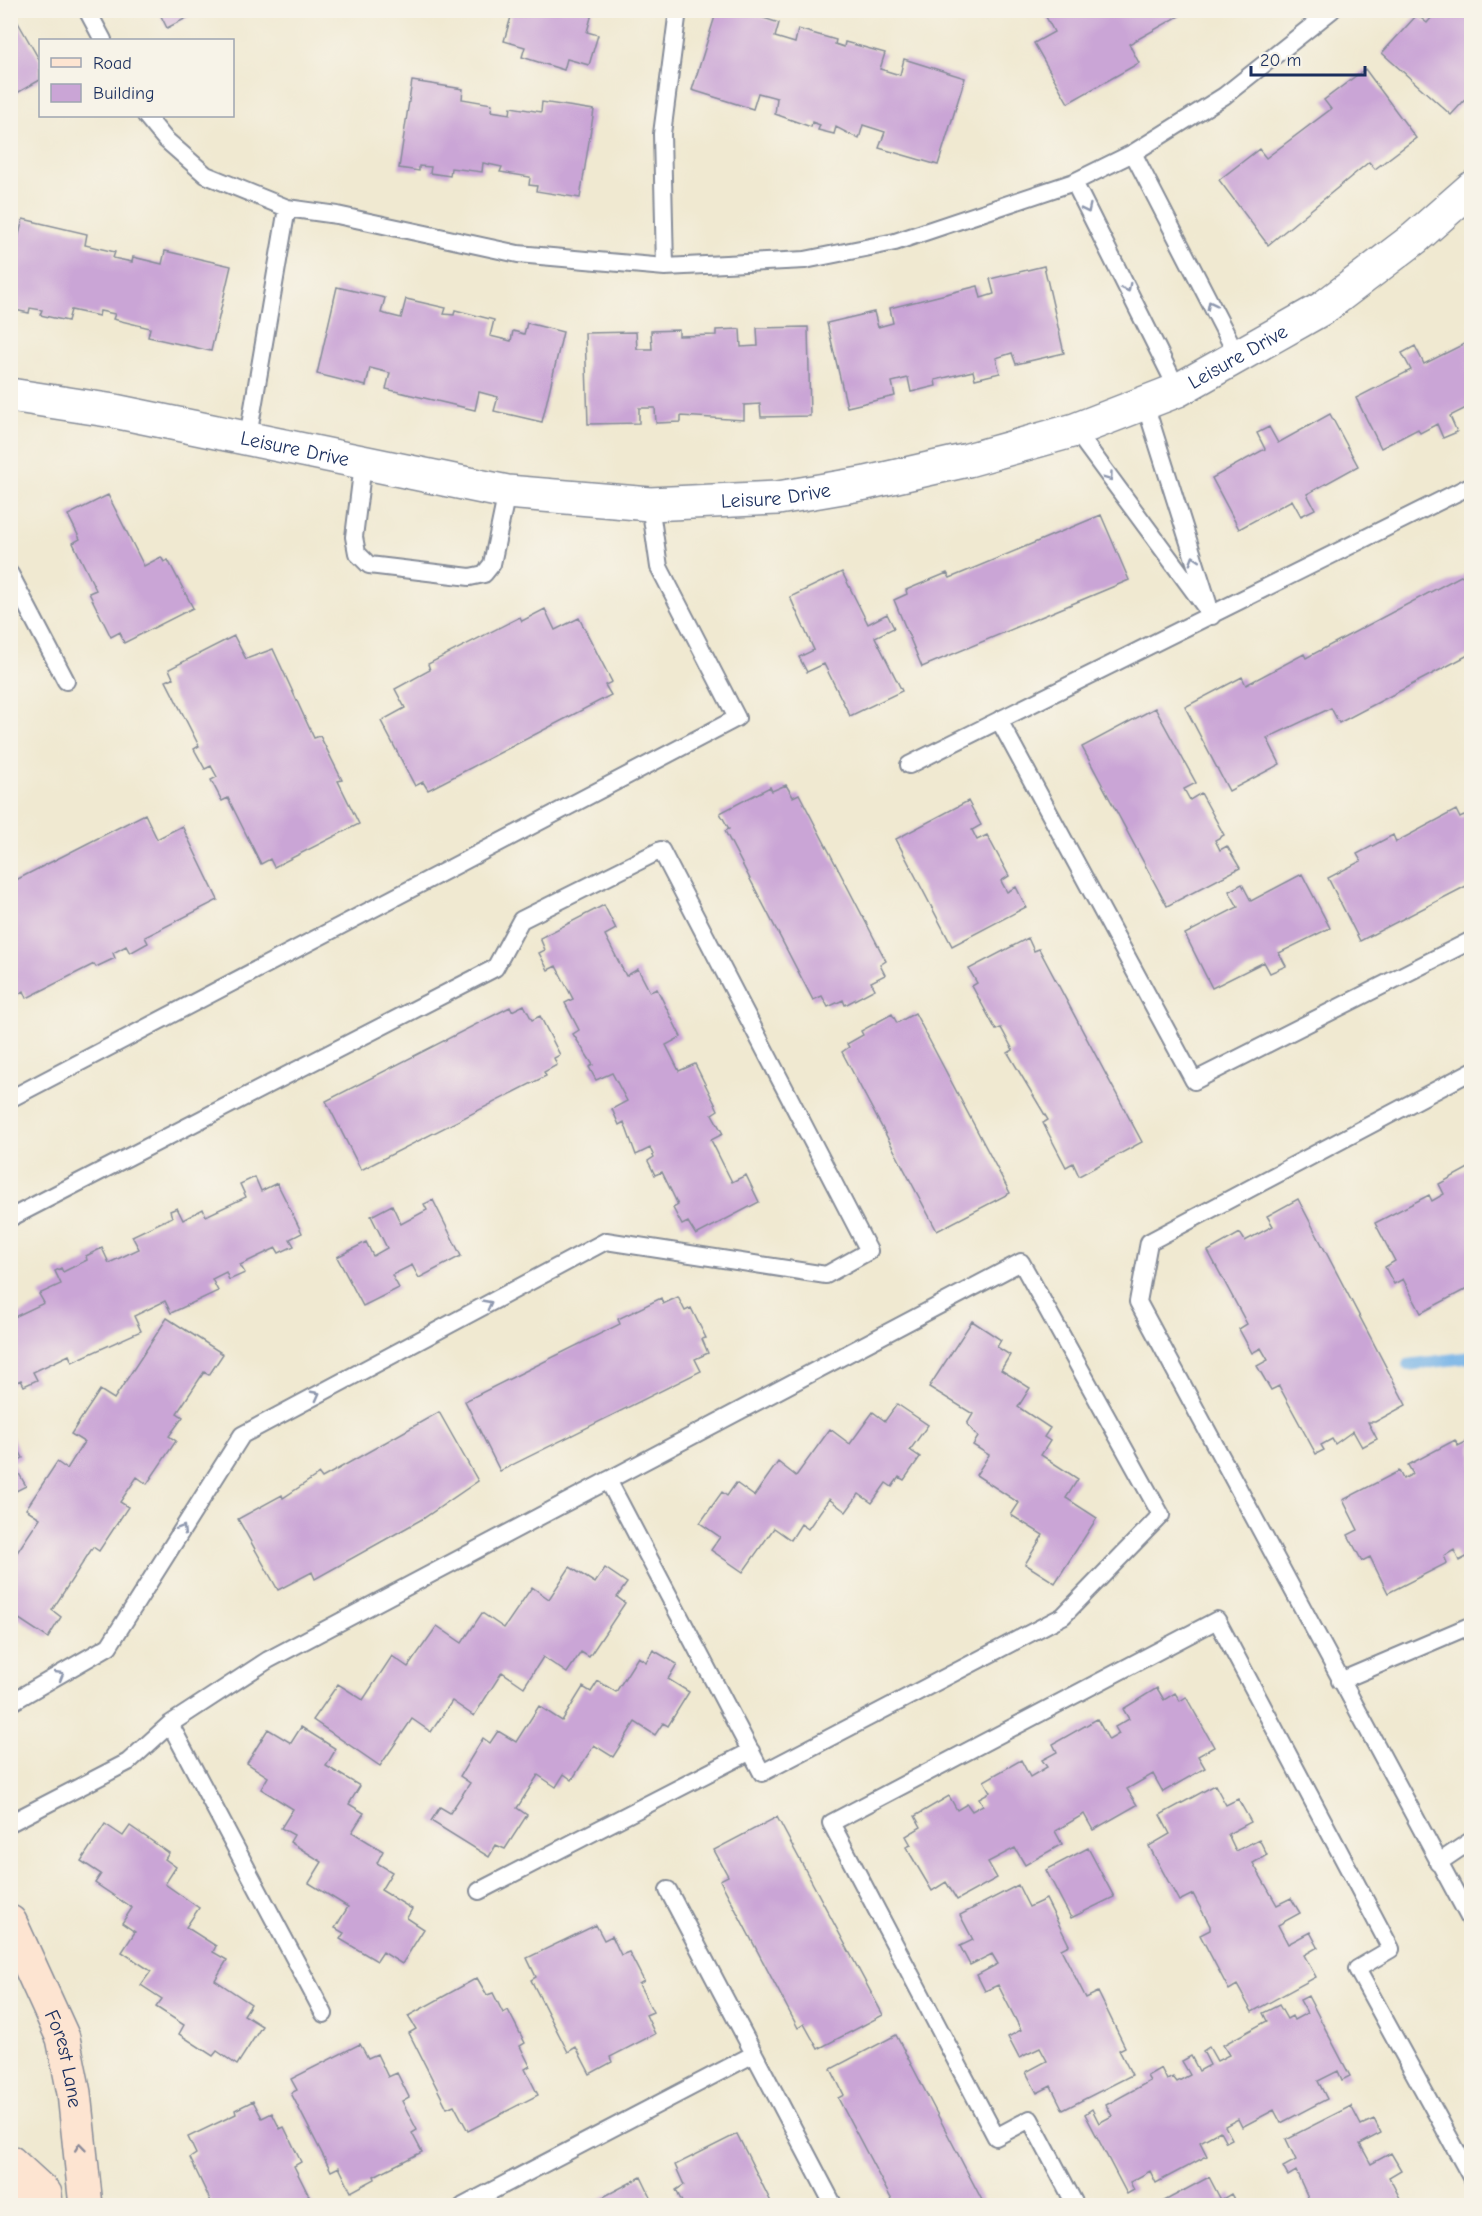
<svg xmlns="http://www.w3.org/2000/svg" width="1482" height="2216" font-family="'Comic Neue',sans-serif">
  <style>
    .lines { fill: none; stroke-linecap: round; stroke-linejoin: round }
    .stream { stroke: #75b2e7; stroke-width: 12 }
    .building { fill: #caa5d6 }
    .service-casing { stroke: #868c98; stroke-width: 20 }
    .tertiary-casing { stroke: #868c98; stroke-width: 36 }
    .secondary-casing { stroke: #868c98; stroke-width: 36 }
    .service { stroke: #fff; stroke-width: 16 }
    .tertiary { stroke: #fff; stroke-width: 33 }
    .secondary { stroke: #fde4d1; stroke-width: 33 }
    .oneway { stroke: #8d97ae }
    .oneway2 { stroke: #8c8a98 }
    .labels { text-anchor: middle; stroke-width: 5; stroke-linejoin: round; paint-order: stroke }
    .street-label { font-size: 20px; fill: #1b2f5e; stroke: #f7f3e8 }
  </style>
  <rect width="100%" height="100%" fill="#f7f3e8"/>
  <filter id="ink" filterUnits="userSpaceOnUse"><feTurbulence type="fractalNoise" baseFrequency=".0167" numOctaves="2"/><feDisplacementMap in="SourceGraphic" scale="12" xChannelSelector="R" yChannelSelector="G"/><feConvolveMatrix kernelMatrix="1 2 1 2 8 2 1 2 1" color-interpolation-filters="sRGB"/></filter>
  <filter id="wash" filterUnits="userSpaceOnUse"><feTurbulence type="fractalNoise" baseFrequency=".008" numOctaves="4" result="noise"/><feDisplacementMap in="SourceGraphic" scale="24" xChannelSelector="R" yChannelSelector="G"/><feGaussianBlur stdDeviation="1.35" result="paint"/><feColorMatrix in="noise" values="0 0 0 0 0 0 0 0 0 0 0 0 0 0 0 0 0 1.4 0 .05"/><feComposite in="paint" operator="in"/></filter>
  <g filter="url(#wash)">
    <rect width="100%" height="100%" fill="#f0e9d1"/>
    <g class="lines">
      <path class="stream" d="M1408,1365L1472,1357"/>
    </g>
    <g id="blocks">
      <path class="building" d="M158,10H202L167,28Z
        M513,10H593L587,32L598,35L589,65L567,59L564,70L522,57L525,47L504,41Z
        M717,10H739L779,23L775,37L795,43L798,29L836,40L835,44L844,47L845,42L885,53L880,69L900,75L904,59L965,78L938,165L879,148L885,132L863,125L859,139L836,127L834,134L818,130L820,125L812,122L811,127L775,114L777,98L758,93L753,109L692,90Z
        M1049,10H1179L1181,15L1129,44L1139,63L1068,103L1034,43L1054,32L1044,13Z
        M1438,10H1472V92L1451,115L1382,53L1417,15L1427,23Z
        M16,19L40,61V80L10,97V22Z
        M1365,69L1416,138L1375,169L1369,162L1268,245L1219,180L1259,149L1266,158L1331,109L1324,100Z
        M412,81L463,89L462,99L492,104L491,111L510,114L511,107L541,112L542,102L594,110L580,198L536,191L537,186L529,185L530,177L500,172L502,167L483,163L482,172L451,168L450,176L430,173L431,167L419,166V171L399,168Z
        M23,219L87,234L85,245L115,252L113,258L132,262L133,257L162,264L165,251L231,266L211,351L148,337L150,328L113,319L115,314L100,311L99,316L71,310L68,321L40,315L42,310L30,308L29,313L10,309V270Z
        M1044,266L1064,353L1016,364L1012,353L996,358L1000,373L975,379L973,371L935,380L936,386L911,392L908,378L892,382L895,396L847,407L827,323L874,312L878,327L893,323L890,308L978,286L981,298L994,294L990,279Z
        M337,287L385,298L381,313L401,318L406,299L446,308L444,314L454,315L455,310L494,320L490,336L511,341L513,331L524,334L527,323L563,332L542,422L494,411L498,397L479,392L475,410L386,389L390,373L370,368L366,386L317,374Z
        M808,327L810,416L761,417L760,404L744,405V420L681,416V422L656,423L655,408H639V423L588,424L585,333L636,332L637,349H652L651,331L679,330V336L716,335V330L740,329L741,347L758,346L757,328Z
        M1472,340V405L1450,416L1457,432L1443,438L1437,424L1420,433L1418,429L1381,448L1356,398L1411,370L1402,353L1415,346L1424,364Z
        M1330,414L1358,466L1307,494L1315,509L1301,516L1292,500L1239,529L1212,478L1265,449L1257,433L1269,427L1278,443Z
        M108,495L144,566L161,557L164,562L168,560L193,608L124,643L120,632L111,637L89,593L96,590L73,543L80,539L68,515Z
        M1101,515L1129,580L922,667L894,600L907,594L906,590L947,573L950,578Z
        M1472,570V653L1339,723L1331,708L1267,738L1280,764L1229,791L1185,707L1242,677L1246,685L1304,654L1306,658Z
        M842,572L868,624L887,614L894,628L875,637L902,691L850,716L824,664L807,672L799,657L814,650L790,597Z
        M545,609L555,630L579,618L612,682L605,685L611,695L428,790L423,782L415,786L381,721L405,708L395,689L430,670L428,664L520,617L522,621Z
        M234,636L246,659L273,649L314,738L320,736L342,780L338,781L359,824L274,867L270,859L261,864L228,798L222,801L211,780L217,777L211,766L205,769L194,749L199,746L166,681L173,678L169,669Z
        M1155,708L1196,783L1184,789L1190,800L1201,793L1224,835L1215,840L1220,850L1227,846L1240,868L1167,906L1082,747Z
        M786,785L793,797L799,794L886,961L880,965L885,975L871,982L875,989L845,1005L843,1000L828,1007L822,996L813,1000L725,831L729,829L720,813L770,787L772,791Z
        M968,801L981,825L972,830L977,840L987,835L1009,876L1001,881L1007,892L1016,887L1026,907L952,946L896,839Z
        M1456,810L1460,818L1472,812V883L1360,941L1328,878L1361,861L1357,854L1393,835L1396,842Z
        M145,814L157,839L182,826L218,900L145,937L148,943L130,953L126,946L113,953L115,958L96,967L94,964L27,998L24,991L17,995L10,982V883Z
        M1302,874L1330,928L1279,953L1286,966L1270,973L1264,962L1212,988L1185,934L1238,907L1229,891L1242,884L1251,901Z
        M604,905L616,929L605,935L626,976L638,969L650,992L657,989L681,1037L666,1045L679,1071L695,1064L718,1110L712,1114L723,1134L711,1140L732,1182L746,1175L759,1202L696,1235L688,1222L682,1225L673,1208L678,1205L662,1172L655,1175L648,1161L654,1157L650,1148L636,1155L624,1122L619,1125L612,1109L627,1101L612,1073L596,1080L589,1067L593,1065L573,1034L579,1030L565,1003L573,999L556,966L548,970L539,953L545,950L540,938Z
        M1028,938L1034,951L1039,949L1142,1142L1079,1176L1073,1163L1066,1167L1043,1123L1048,1120L1008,1053L1013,1050L1001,1028L996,1030L972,986L977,983L969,969Z
        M524,1005L532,1020L540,1016L560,1055L554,1058L557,1065L544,1072L546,1076L361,1170L326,1101L510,1007L512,1011Z
        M915,1013L1010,1193L937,1231L842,1052L849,1047L847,1044L863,1035L861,1031L892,1014L897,1023Z
        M1472,1166V1286L1421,1313L1403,1279L1394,1284L1385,1267L1395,1261L1375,1223L1429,1195L1432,1201L1444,1194L1439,1184Z
        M255,1177L261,1191L277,1183L302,1233L290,1239L294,1246L279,1253L276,1248L240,1265L245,1273L229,1280L226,1272L212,1279L218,1291L171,1313L165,1301L134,1316L141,1331L72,1362L69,1355L33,1372L37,1380L24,1386L21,1380L10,1385V1319L44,1303L39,1294L61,1284L55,1271L61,1268L63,1272L87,1260L86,1256L102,1248L109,1263L139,1249L132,1236L172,1217L170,1211L177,1208L183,1220L203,1209L206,1216L246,1197L240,1184Z
        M1298,1199L1406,1405L1375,1422H1368L1377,1439L1362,1447L1353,1431L1335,1444L1332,1439L1321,1445L1324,1450L1316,1454L1279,1386L1271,1390L1257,1366L1268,1360L1261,1348L1252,1353L1239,1329L1247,1324L1208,1251L1240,1233L1245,1241L1273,1226L1267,1216Z
        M433,1200L461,1256L419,1278L412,1265L392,1275L399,1288L363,1306L337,1257L366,1242L373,1256L387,1248L371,1216L392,1205L401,1224L427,1210L424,1204Z
        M678,1297L685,1311L691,1308L706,1338L702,1339L708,1353L695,1359L701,1371L500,1471L465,1401L620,1324L618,1319L661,1298L663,1304Z
        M167,1318L223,1354L209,1375L204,1372L177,1413L183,1417L169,1436L176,1441L147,1484L137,1477L120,1502L128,1507L99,1551L93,1547L52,1610L61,1617L48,1638L10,1613V1563L40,1518L26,1509L57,1462L67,1469L84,1442L71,1434L100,1390L114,1399Z
        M972,1321L1001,1340L997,1347L1010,1355L1001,1370L1030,1388L1018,1407L1050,1428L1044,1437L1050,1441L1041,1455L1078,1479L1066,1498L1097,1518L1055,1583L1025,1564L1043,1535L1011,1515L1019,1503L976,1475L989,1455L973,1445L978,1437L967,1424L973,1414L929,1387Z
        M897,1404L928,1425L910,1450L920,1457L904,1480L899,1477L892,1487L886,1483L872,1503L859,1494L846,1512L829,1499L808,1529L801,1524L791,1540L774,1528L743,1572L711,1550L720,1537L700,1523L722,1492L727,1496L736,1483L754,1496L778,1462L796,1476L830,1429L850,1444L873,1412L885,1421Z
        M439,1412L478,1481L424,1518L315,1579L312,1572L278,1590L238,1519L282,1495L283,1498L319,1474L322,1478Z
        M10,1433L23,1458L13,1463L26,1486L10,1494Z
        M1472,1439V1554L1459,1561L1454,1550L1444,1556L1447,1563L1388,1593L1370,1557L1362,1561L1348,1535L1358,1530L1343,1500L1399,1471L1403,1479L1413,1474L1408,1465L1455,1440L1458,1446Z
        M570,1567L595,1583L605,1568L627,1583L617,1597L625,1603L589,1657L581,1652L567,1673L543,1657L524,1687L502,1672L474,1716L452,1701L431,1732L412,1719L380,1766L313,1720L338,1684L363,1700L392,1656L408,1667L437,1626L462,1643L482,1613L504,1628L532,1587L549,1599Z
        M653,1650L677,1664L668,1679L689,1692L668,1726L663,1723L655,1735L635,1722L613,1757L594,1745L572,1780L564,1774L556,1787L538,1775L517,1808L527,1815L505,1849L496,1845L489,1857L431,1821L440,1807L450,1813L470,1783L460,1776L483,1738L490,1743L498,1731L516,1742L539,1706L562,1721L583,1687L591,1692L598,1681L616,1692L638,1657L646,1662Z
        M1157,1688L1164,1700L1175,1693L1180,1701L1186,1697L1214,1747L1198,1756L1205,1768L1163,1792L1153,1774L1127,1789L1137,1805L1093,1830L1084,1814L1055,1831L1062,1844L1025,1865L1015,1848L988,1862L997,1878L957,1900L946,1882L932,1891L906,1847L911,1845L906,1836L921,1827L915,1816L949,1796L957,1810L967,1804L972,1811L983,1805L979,1798L990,1792L984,1781L1021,1760L1030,1777L1047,1767L1042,1760L1057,1752L1053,1744L1097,1719L1109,1740L1119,1734L1115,1727L1129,1719L1123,1709Z
        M301,1727L336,1749L326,1766L360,1786L349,1804L364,1813L352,1832L383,1851L377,1863L392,1872L381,1890L412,1909L407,1918L424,1929L402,1964L383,1952L377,1961L340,1939L344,1933L335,1928L348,1907L309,1883L322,1862L290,1842L294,1835L281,1828L293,1809L261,1789L268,1777L247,1763L268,1729L291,1743Z
        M1215,1785L1226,1805L1238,1799L1251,1822L1228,1834L1236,1851L1259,1839L1267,1855L1253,1863L1277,1905L1291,1898L1300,1913L1278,1925L1288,1944L1310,1932L1318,1947L1304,1955L1316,1977L1252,2012L1237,1985L1229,1990L1200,1935L1210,1930V1926L1193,1894L1179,1901L1149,1846L1170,1834L1160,1815Z
        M777,1817L883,2015L818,2049L804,2024L798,2028L720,1880L728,1876L714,1850Z
        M105,1824L123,1836L130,1826L169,1853L165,1859L176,1867L165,1884L199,1908L186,1927L216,1946L213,1952L227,1960L215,1980L251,2004L244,2015L262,2026L237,2065L217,2051L213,2056L179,2034L184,2025L156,2007L162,1999L141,1985L151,1971L122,1952L135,1932L122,1923L132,1908L95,1883L101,1874L81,1861Z
        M1088,1848L1114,1897L1071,1918L1046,1870Z
        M1018,1885L1029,1907L1046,1899L1069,1945L1061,1949L1086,1998L1098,1992L1125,2047L1119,2050L1132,2075L1063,2110L1051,2086L1037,2093L1026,2072L1047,2061L1040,2048L1019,2058L1008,2037L1021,2030L998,1985L985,1991L977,1975L998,1964L992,1954L970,1965L960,1946L973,1940L960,1915Z
        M596,1925L604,1940L612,1936L621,1955L629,1952L644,1981L639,1984L653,2012L646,2015L655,2034L610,2057L612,2062L590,2074L576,2047L568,2052L531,1980L536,1977L527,1958Z
        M477,1978L487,1995L493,1993L503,2013L508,2010L525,2043L520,2046L530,2066L525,2069L538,2095L468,2131L454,2105L447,2108L409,2033L416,2029L408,2016Z
        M1308,1996L1350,2076L1342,2080L1338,2071L1318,2081L1327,2099L1281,2123L1274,2110L1242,2127L1238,2119L1225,2126L1232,2139L1226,2142L1220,2131L1200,2142L1207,2156L1156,2183L1150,2171L1130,2182L1134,2190L1127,2194L1085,2114L1092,2109L1099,2123L1112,2116L1106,2105L1150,2081L1147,2076L1161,2068L1167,2080L1173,2077L1177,2082L1190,2075L1182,2061L1191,2056L1199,2071L1210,2065L1203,2051L1209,2047L1217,2061L1229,2055L1223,2045L1267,2021L1263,2013L1279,2005L1287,2019L1292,2016L1294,2020L1307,2013L1300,2000Z
        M896,2035L985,2206H895L838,2098L844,2095L831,2069Z
        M360,2044L368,2058L377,2054L388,2077L397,2073L409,2097L402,2101L417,2130L412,2133L422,2152L374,2176L375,2179L351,2192L339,2167L331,2171L291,2093L297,2090L291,2079Z
        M253,2101L262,2118L272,2113L280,2129L284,2127L301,2162L294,2166L314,2206H213L190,2158L196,2154L188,2137L236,2114L235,2110Z
        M1351,2106L1361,2125L1374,2119L1381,2133L1360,2144L1371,2164L1391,2153L1401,2170L1389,2177L1404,2206H1312L1296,2171L1288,2176L1283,2167L1296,2160L1286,2139Z
        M737,2134L773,2206H684L676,2190L684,2185L675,2165Z
        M641,2177L655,2206H586Z
        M1209,2177L1221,2200L1231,2194L1238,2206H1155Z"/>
    </g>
  </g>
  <g filter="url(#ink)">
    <use href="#blocks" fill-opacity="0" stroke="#868c98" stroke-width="1.5"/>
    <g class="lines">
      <g class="service-casing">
        <path id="service" d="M87,10L103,40
          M146,116L165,139L206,175L287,208L337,215L518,254L665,267L805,260L895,242L1074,182L1133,153L1224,96L1332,10
          M1133,153L1238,357
          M1074,182L1178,390
          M665,267L662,134L678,10
          M1145,404L1208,603
          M1075,430L1212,616
          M248,437L287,208
          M363,464L354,537L357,553L369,565L470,577L484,574L492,564L507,492
          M10,574L66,681
          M999,720L1194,1081L1472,940
          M909,765L1472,485
          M1472,1071L1149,1242L1138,1302L1472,1923
          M10,1099L737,718L659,567L650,504
          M10,1218L495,968L521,920L661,850L869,1251L826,1275L606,1241L242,1435L109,1646L12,1702L10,1700
          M1340,1681L1467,1627L1472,1635
          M170,1724L324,2014
          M10,1823L128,1762L170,1724L268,1660L1021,1262L1161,1515L1063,1616L762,1773L608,1480
          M1438,1863L1472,1840
          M668,1890L834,2206
          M479,1891L751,1751
          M463,2206L754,2054
          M1076,2206L1030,2119L996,2137L831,1823L1217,1620L1391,1949L1357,1969L1472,2179"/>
      </g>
      <g class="tertiary-casing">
        <g id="tertiary">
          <path id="s1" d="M10,395L114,411L507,492L650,504L778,498L866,483L968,460L1075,430L1178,390L1323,308L1415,238L1472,188"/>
        </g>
      </g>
      <g class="secondary-casing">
        <g id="secondary">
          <path id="s2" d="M10,1922L63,2038L74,2093L86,2206"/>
          <path d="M10,2162L45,2194L46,2206"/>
          <path d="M10,2185L12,2206"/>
        </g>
      </g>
      <use href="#service" class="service"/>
      <use href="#tertiary" class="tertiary"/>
      <use href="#secondary" class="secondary"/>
    </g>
    <defs><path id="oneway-chevron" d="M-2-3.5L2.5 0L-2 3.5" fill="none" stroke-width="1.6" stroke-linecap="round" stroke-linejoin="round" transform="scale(1.5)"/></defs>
    <g class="oneway">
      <use href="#oneway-chevron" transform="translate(1087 209) rotate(64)"/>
      <use href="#oneway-chevron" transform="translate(1127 288) rotate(63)"/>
      <use href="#oneway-chevron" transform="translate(1211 305) rotate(-117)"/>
      <use href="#oneway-chevron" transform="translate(1109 477) rotate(54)"/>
      <use href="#oneway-chevron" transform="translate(1194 560) rotate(-107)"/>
      <use href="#oneway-chevron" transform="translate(488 1304) rotate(-28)"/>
      <use href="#oneway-chevron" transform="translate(316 1395) rotate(-28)"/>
      <use href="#oneway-chevron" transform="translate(182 1529) rotate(-58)"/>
      <use href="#oneway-chevron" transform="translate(60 1675) rotate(-30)"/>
    </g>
    <use class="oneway2" href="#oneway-chevron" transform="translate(80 2147) rotate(-96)"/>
  </g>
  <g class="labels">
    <g class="street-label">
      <text dy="7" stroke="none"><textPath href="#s1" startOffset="1262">Leisure Drive</textPath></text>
      <text dy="7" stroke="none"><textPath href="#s1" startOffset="290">Leisure Drive</textPath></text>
      <text dy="7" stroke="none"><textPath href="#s1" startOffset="776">Leisure Drive</textPath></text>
      <text dy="7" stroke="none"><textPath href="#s2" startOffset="148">Forest Lane</textPath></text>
    </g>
  </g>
  <rect width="1482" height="2216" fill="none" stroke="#f7f3e8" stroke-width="36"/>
  <rect x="39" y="39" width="195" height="78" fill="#f7f3e8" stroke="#9fa5b1" stroke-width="1.5"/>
  <rect x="51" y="58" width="30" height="9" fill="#fde4d1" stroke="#9fa5b1" stroke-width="1.5"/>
  <text x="93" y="69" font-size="18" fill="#1b2f5e">Road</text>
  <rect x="51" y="84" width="30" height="18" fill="#caa5d6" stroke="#9fa5b1" stroke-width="1.5"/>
  <text x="93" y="99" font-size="18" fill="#1b2f5e">Building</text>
  <path d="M1251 66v9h114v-9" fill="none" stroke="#1b2f5e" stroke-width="3"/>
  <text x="1260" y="66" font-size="18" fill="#1b2f5e" stroke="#f7f3e8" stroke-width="4.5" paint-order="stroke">20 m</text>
</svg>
